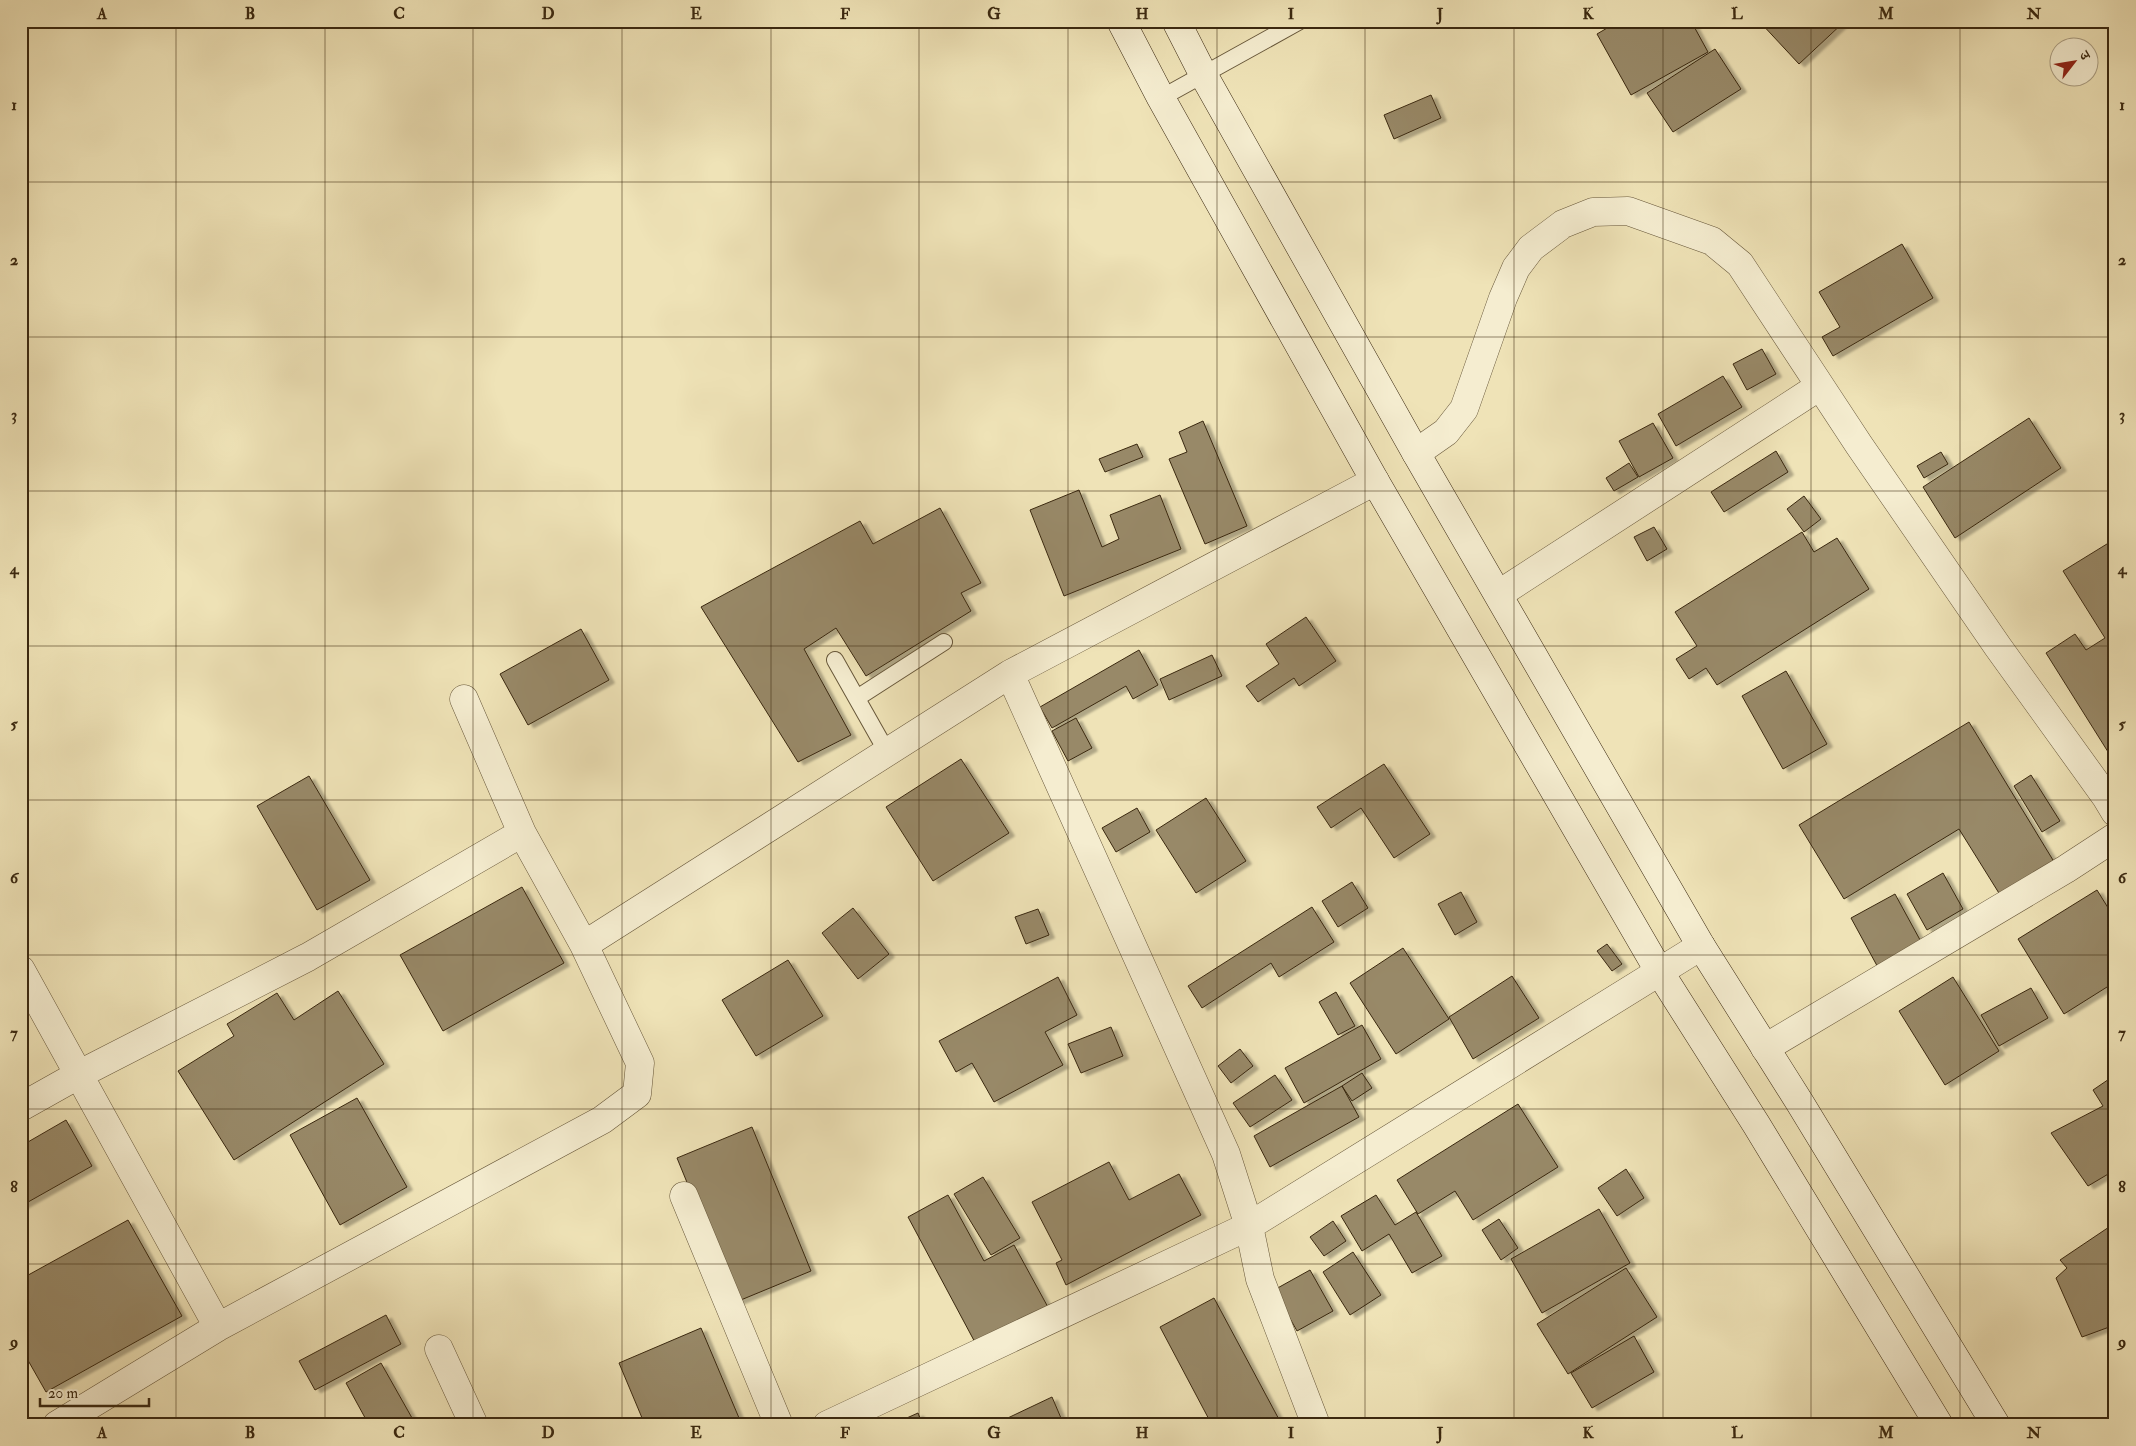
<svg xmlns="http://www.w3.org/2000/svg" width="2136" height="1446" font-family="'IM FELL Double Pica','Noto Serif Devanagari',serif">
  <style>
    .building { fill: #988967; stroke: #3a2810; filter: url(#shadow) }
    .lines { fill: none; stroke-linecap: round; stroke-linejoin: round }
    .lane-casing { stroke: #67573a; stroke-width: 18 }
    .street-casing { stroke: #67573a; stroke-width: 29 }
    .secondary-casing { stroke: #3a2810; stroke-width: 29 }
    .lane { stroke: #f5edd0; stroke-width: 16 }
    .street { stroke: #f5edd0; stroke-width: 28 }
    .secondary { stroke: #f5edd0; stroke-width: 28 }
    .grid { fill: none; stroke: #3a2810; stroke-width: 1; stroke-opacity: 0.55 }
    .neatline { fill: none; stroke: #3a2810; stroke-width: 2 }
    .grid-label { font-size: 16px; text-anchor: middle; font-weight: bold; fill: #3a2810 }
  </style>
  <defs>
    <filter id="shadow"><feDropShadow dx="5.5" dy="3" stdDeviation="1" flood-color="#0004"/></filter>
  </defs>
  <rect width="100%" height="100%" fill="#efe3b7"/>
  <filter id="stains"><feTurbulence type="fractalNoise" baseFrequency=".004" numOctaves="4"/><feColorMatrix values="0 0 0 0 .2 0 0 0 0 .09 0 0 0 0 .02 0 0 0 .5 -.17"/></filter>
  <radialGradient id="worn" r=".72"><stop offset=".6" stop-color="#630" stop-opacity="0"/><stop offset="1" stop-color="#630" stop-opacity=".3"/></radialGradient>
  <path class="building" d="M1619,21H1691L1708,52L1631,95L1597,34Z
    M1759,21H1845L1799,64Z
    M1715,49L1741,89L1673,132L1647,93Z
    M1431,95L1441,118L1394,139L1384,115Z
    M1902,244L1933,298L1833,356L1822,337L1840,327L1819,292Z
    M1762,349L1776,374L1747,390L1733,364Z
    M1723,376L1742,407L1676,446L1658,414Z
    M2029,418L2061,468L1955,538L1923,487Z
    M1203,421L1247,526L1205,544L1169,459L1187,452L1179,432Z
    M1653,423L1673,458L1639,477L1619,441Z
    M1137,444L1143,457L1105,472L1099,459Z
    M1776,451L1788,472L1724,512L1711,492Z
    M1941,452L1948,464L1924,478L1917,466Z
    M1629,463L1638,477L1614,491L1606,478Z
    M1079,490L1102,547L1119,539L1110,515L1160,495L1181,549L1064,596L1030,510Z
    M1804,496L1821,519L1804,532L1787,509Z
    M940,508L981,583L961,593L971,611L866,676L836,628L804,649L851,735L798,762L701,607L860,521L873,544Z
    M1654,527L1667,549L1647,561L1634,537Z
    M1802,532L1814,552L1837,538L1869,589L1717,685L1706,668L1689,679L1676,659L1697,646L1675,612Z
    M2115,539V763L2046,653L2075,634L2086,650L2105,638L2063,571Z
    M1306,617L1336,661L1299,686L1294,678L1258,702L1246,686L1279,664L1266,644Z
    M581,629L609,680L528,725L500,674Z
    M1139,650L1158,685L1133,699L1126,686L1052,728L1040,707Z
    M1212,655L1222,676L1169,700L1160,679Z
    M1786,671L1827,744L1783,769L1742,696Z
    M1076,718L1092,748L1068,761L1052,731Z
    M1969,722L2056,865L2002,898L1959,829L1844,899L1799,825Z
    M961,759L1009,833L933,881L886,807Z
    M1384,764L1430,834L1394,858L1361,808L1331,828L1317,807Z
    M2031,775L2060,821L2042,832L2014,786Z
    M309,776L370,880L317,910L257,806Z
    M1206,798L1246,861L1196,893L1156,830Z
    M1137,808L1150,832L1116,852L1102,828Z
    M1943,873L1963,909L1927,930L1907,894Z
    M1352,882L1368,908L1338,927L1322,901Z
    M522,887L564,963L443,1031L400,955Z
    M2097,890L2115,919V982L2064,1014L2018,939Z
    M1461,892L1477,922L1455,935L1438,904Z
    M1895,894L1925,949L1881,973L1851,918Z
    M1312,907L1334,942L1279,977L1271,963L1202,1008L1188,986Z
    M853,908L889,954L858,979L822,933Z
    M1038,909L1049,935L1026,944L1015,917Z
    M1607,944L1622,964L1612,971L1597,951Z
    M1403,948L1449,1019L1396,1054L1350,983Z
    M788,960L823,1016L756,1056L722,1000Z
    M1512,976L1539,1018L1473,1059L1449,1017Z
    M1058,977L1077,1015L1045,1032L1063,1065L994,1102L972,1063L956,1072L939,1041Z
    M1953,977L1999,1051L1945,1085L1899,1011Z
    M2031,988L2048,1018L1999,1046L1981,1015Z
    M338,991L384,1064L234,1160L178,1071L234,1036L227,1024L277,993L294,1020Z
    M1336,992L1355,1026L1338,1035L1319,1002Z
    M1362,1025L1381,1059L1304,1103L1285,1068Z
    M1111,1027L1123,1056L1081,1073L1068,1044Z
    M1240,1049L1253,1066L1231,1083L1218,1066Z
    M1362,1073L1372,1088L1352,1101L1342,1086Z
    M1275,1075L1292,1100L1250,1127L1233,1103Z
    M2115,1075V1170L2088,1186L2051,1133L2103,1106L2093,1090Z
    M1342,1086L1359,1117L1270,1167L1254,1136Z
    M357,1098L407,1187L340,1225L290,1135Z
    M1518,1104L1558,1167L1473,1220L1455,1191L1418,1214L1397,1180Z
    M66,1120L92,1166L21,1206V1146Z
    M752,1127L811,1271L736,1302L677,1158Z
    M1109,1162L1129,1200L1179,1174L1201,1215L1066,1285L1056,1263L1062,1260L1032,1202Z
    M1626,1169L1644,1198L1617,1216L1598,1188Z
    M983,1177L1020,1238L991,1255L954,1194Z
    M948,1195L984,1261L1014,1245L1049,1309L978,1348L908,1217Z
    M1376,1195L1395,1225L1416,1212L1442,1256L1412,1273L1389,1234L1362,1251L1341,1216Z
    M1599,1209L1630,1263L1542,1313L1511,1259Z
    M1499,1219L1518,1248L1501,1260L1482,1230Z
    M128,1220L182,1316L46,1392L21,1348V1279Z
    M1333,1221L1346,1241L1324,1256L1310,1237Z
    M2115,1223V1330L2112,1326L2082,1337L2056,1278L2067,1268L2060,1260Z
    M1353,1252L1381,1295L1350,1315L1323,1272Z
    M1626,1268L1657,1317L1568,1374L1537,1324Z
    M1310,1270L1333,1311L1297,1331L1274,1290Z
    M1214,1298L1282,1425H1212L1160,1327Z
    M386,1315L401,1344L315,1390L299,1361Z
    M701,1328L742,1425H645L619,1363Z
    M1634,1336L1654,1372L1592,1408L1571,1373Z
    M381,1363L416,1425H369L346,1383Z
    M1052,1397L1064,1425H993Z
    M918,1413L923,1425H891Z"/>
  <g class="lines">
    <g class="lane-casing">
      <path id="lane" d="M1161,98L1300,21
        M835,660L887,752
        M857,698L944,642"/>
    </g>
    <g class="street-casing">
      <path id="street" d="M1416,453L1446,432L1464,409L1503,298L1516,268L1531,248L1563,224L1593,212L1628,211L1712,241L1740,264L1859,445L1998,647L2106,797L2115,812
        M1375,481L1010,674L1226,1154L1249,1226L1701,946
        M1499,594L1820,386
        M464,699L522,833
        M584,945L1010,674
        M21,970L218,1327
        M1765,1048L2066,869L2115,837
        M21,1107L78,1075L308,957L522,833L584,945L640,1063L637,1094L602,1120L218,1327L57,1425
        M684,1196L779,1425
        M439,1349L474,1425
        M827,1425L1249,1226L1260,1279L1316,1425"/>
    </g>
    <g class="secondary-casing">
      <path id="secondary" d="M1121,21L1161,98L1375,481L1659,971L1756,1124L1939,1425
        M1176,21L1203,74L1416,453L1701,946L1800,1103L1996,1425"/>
    </g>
    <use href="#lane" class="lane"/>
    <use href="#street" class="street"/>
    <use href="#secondary" class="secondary"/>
  </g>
  <path class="grid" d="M176,21V1425M325,21V1425M473,21V1425M622,21V1425M771,21V1425M919,21V1425M1068,21V1425M1217,21V1425M1365,21V1425M1514,21V1425M1663,21V1425M1811,21V1425M1960,21V1425M21,182H2115M21,337H2115M21,491H2115M21,646H2115M21,800H2115M21,955H2115M21,1109H2115M21,1264H2115"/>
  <rect width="2136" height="1446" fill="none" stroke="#efe3b7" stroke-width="55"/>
  <g transform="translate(2074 62) rotate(59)"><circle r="24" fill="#f5edd0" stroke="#aa9e83"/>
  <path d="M0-4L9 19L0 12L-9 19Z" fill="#8f2418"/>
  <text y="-8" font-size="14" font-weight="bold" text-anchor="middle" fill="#3a2810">उ</text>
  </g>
  <path d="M40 1398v8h109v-8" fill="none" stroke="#3a2810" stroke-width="2.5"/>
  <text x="48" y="1398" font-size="15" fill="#3a2810" stroke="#f5edd0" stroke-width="4" paint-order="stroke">20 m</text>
  <rect x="28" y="28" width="2080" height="1390" class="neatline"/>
  <g class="grid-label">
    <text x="102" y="19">A</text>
    <text x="250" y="19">B</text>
    <text x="399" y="19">C</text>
    <text x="548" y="19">D</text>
    <text x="696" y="19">E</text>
    <text x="845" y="19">F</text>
    <text x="994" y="19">G</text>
    <text x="1142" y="19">H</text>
    <text x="1291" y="19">I</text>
    <text x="1440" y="19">J</text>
    <text x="1588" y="19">K</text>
    <text x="1737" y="19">L</text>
    <text x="1886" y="19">M</text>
    <text x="2034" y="19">N</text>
    <text x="14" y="110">1</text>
    <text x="2122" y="110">1</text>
    <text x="14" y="265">2</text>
    <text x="2122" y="265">2</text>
    <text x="14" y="420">3</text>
    <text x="2122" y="420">3</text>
    <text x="14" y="574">4</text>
    <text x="2122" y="574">4</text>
    <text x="14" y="729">5</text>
    <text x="2122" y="729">5</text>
    <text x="14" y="883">6</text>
    <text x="2122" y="883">6</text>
    <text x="14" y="1038">7</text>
    <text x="2122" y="1038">7</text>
    <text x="14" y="1192">8</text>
    <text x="2122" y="1192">8</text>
    <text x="14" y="1347">9</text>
    <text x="2122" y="1347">9</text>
    <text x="102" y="1438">A</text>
    <text x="250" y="1438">B</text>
    <text x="399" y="1438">C</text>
    <text x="548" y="1438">D</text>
    <text x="696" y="1438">E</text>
    <text x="845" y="1438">F</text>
    <text x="994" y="1438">G</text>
    <text x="1142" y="1438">H</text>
    <text x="1291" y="1438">I</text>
    <text x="1440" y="1438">J</text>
    <text x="1588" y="1438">K</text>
    <text x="1737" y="1438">L</text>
    <text x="1886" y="1438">M</text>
    <text x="2034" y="1438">N</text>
  </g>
  <rect width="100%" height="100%" filter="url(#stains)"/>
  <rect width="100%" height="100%" fill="url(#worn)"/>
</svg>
